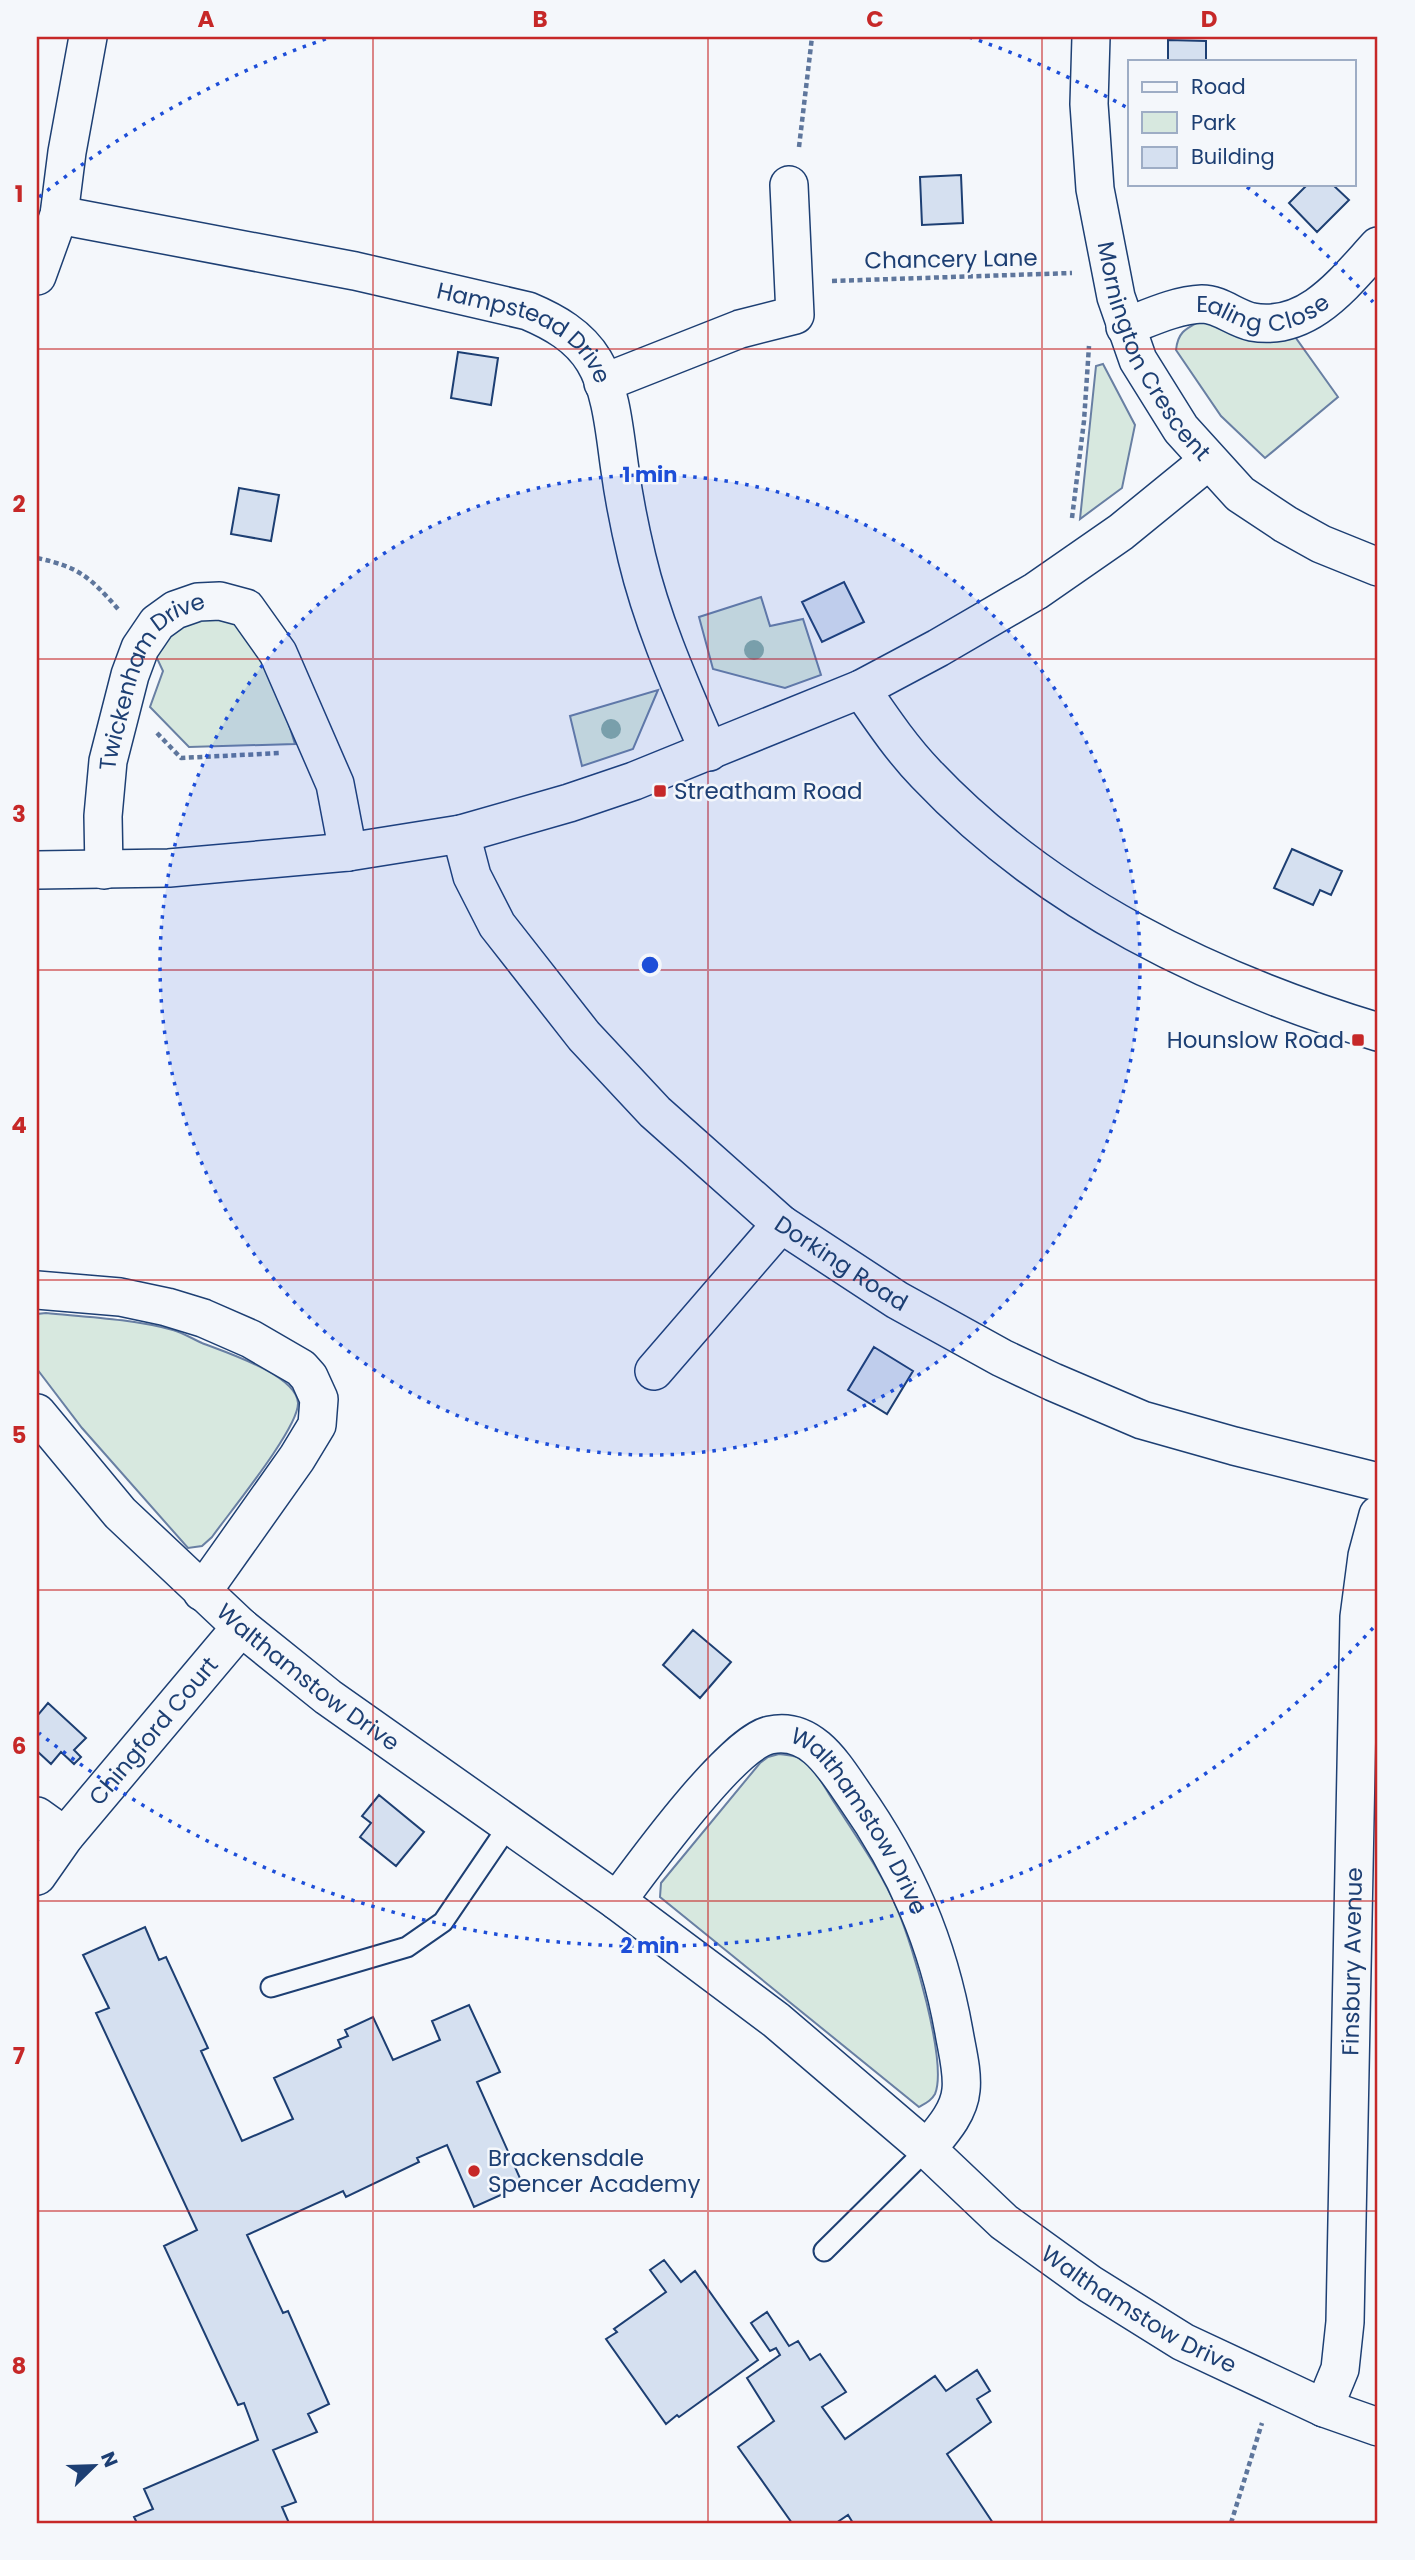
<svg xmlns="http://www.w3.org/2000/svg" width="1415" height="2560" font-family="Poppins,sans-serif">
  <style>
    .green { fill: #d7e8df; stroke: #687fa3; stroke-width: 2 }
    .building { fill: #d5e0f0; stroke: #1d3f73; stroke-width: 2 }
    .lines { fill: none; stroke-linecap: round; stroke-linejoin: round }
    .lane-casing { stroke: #1d3f73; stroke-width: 23 }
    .street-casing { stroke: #1d3f73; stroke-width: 40 }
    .path { stroke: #5e769c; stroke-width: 4.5; stroke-dasharray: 5 3.5; stroke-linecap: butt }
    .lane { stroke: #f4f7fb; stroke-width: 19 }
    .street { stroke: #f4f7fb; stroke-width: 37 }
    .tree { fill: #86aba6 }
    .grid { fill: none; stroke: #c62828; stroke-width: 2; stroke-opacity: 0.55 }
    .ring { fill: none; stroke: #1d4ed8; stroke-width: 3.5; stroke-dasharray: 3.5 7 }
    .poi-dot { fill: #c62828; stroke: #f4f7fb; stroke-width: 2.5 }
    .labels { text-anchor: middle; stroke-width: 5; stroke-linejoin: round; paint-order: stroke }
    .street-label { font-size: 23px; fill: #1d3f73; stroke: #f4f7fb }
    .poi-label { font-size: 23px; fill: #1d3f73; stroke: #f4f7fb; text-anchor: start }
    .centre { fill: #1d4ed8; stroke: #f4f7fb; stroke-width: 3.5 }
    .ring-label { font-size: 21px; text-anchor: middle; font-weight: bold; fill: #1d4ed8; stroke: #f4f7fb; stroke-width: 5; stroke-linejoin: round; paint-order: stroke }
    .neatline { fill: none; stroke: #c62828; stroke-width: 2.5 }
    .grid-label { font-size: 23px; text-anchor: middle; font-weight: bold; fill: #c62828 }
  </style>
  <rect width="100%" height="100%" fill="#f4f7fb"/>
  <path class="green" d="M1204,319L1293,334L1338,397L1265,458L1221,416L1176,350C1178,330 1188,328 1204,319Z
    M1103,364L1135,425L1122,488L1080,519L1096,366Z
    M761,597L770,626L803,619L821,675L785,688L713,669L699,617Z
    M204,616L244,626L275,680L295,744L189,747L150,707L163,671L155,654L167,635Z
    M658,690L633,749L582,766L570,716Z
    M46,1313C88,1317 132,1319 173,1330C183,1333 193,1339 202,1343C225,1352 297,1375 298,1403C299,1428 229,1513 212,1537L202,1546L188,1548L82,1428L37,1369V1314Z
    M779,1754C787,1755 798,1755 805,1761C818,1772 826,1791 836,1805C858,1839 882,1873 898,1911C912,1943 948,2063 935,2094C931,2101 926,2103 919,2107L660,1897L661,1883L760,1763L768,1757Z"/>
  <path class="building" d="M1168,40L1206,41V61H1168Z
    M961,175L963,223L922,225L920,177Z
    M1308,184H1332L1349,200L1317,232L1289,203Z
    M458,352L498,358L491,405L451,398Z
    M239,488L279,495L271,541L231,534Z
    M844,582L864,622L822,642L802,602Z
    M1292,849L1342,871L1331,895L1320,890L1313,905L1274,888Z
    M874,1347L913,1371L887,1414L848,1390Z
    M693,1630L731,1662L700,1698L663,1665Z
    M48,1703L86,1738L74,1750L81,1757L74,1764L61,1752L51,1764L37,1751V1716Z
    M379,1795L424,1832L396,1866L360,1837L371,1823L362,1816Z
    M145,1927L159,1960L166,1957L208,2048L201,2051L242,2141L293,2119L274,2078L341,2047L338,2040L348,2036L345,2030L373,2017L393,2060L440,2040L432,2021L469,2005L500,2072L477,2082L523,2185L474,2207L447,2145L417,2158L419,2162L346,2197L343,2191L247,2235L283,2313L288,2311L329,2404L308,2414L317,2432L273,2450L296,2502L282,2507L289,2523H137L134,2517L153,2509L144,2489L258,2440L244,2403L238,2405L164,2246L197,2230L96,2013L109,2008L83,1955Z
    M664,2260L681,2282L695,2271L758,2360L679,2417L677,2415L666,2424L606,2339L617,2332L614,2329L666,2292L650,2270Z
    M767,2312L789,2346L798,2341L810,2360L820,2354L846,2392L822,2407L845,2439L935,2376L946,2391L977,2370L990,2391L977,2399L991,2422L947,2454L993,2523H853L848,2515L836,2523H792L738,2447L774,2421L747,2378L780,2355L776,2348L770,2351L751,2323Z"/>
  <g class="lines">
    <g class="lane-casing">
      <path id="lane" d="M271,1987L407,1947L443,1922L509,1825
        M824,2251L927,2149"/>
    </g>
    <g class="street-casing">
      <g id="street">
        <path id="s1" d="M1091,37L1089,104L1095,189L1116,297L1138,360L1181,429L1240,494L1285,524L1321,544L1378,567"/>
        <path id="s2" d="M59,215L355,271L528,311C554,322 579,336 594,361C612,390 615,437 620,470C624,499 630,529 637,558C653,625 682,689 709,752"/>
        <path d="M37,276L59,215L67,152L88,37"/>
        <path id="s3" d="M1125,327C1149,318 1176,305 1202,304C1220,304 1234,318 1252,322C1308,332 1344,283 1378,246"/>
        <path d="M603,383L740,329L795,315L789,185"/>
        <path d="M861,689C881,718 901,748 926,774C1048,903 1210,981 1378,1032"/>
        <path id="s4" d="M461,834L472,876L497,925L584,1036L655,1112L781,1224L897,1300L1002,1358L1053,1382L1142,1420L1234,1446L1378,1482"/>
        <path d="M37,870L169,868L348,852L461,834L569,803L634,781L861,689L938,648L1036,591L1121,532L1208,461"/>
        <path id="s5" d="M104,870L103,816L108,761L130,675L140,648L157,623L175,610L198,602L220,601L246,608L278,653L335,784L348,852"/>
        <path d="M37,1290L120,1297L167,1307L203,1318L251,1339L301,1368L309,1377L319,1399L317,1425L297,1458L202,1592"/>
        <path d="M654,1371L781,1224"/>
        <path id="s6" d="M37,1413L120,1513L241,1627L328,1697L617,1901L776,2020L927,2149L1004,2222L1090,2284L1183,2342L1324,2408L1378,2427"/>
        <path d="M37,1816L65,1836"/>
        <path id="s7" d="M37,1876L65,1836L241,1627"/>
        <path id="s8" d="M617,1901C643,1866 732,1743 770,1735C811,1726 834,1766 854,1795C906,1869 938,1942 954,2032C957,2050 963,2072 961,2090C959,2113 941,2132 927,2149"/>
        <path id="s9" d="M1324,2408L1340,2369L1345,2322L1359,1617L1367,1556L1378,1515"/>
      </g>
    </g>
    <path class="path" d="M799,147L812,37
      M832,281L1072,273
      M1072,518L1084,421L1089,346
      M37,558C79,567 90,577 118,609
      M157,733L181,758L281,753
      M1231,2523L1262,2423"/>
    <use href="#lane" class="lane"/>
    <use href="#street" class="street"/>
  </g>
  <g class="tree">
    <circle cx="754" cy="650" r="10"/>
    <circle cx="611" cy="729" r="10"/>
  </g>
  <path class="grid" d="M373,37V2523M708,37V2523M1042,37V2523M37,349H1378M37,659H1378M37,970H1378M37,1280H1378M37,1590H1378M37,1901H1378M37,2211H1378"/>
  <circle cx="650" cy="965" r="490" fill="#1d4ed8" fill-opacity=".12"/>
  <g class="ring">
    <circle cx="650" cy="965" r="490"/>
    <path d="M1373 1628A981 981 0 0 1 39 1733M39 197A981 981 0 0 1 331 37M969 37A981 981 0 0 1 1126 107M1247 187A981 981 0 0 1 1373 302"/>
  </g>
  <g class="poi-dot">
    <rect x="653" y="784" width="14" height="14" rx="3.5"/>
    <rect x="1351" y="1033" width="14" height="14" rx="3.5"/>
    <circle cx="474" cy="2171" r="7"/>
  </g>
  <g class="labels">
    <g class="street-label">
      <text transform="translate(951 259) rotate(-1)" y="8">Chancery Lane</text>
      <text dy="8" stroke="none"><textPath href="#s3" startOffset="145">Ealing Close</textPath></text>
      <text dy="8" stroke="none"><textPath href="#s2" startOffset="486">Hampstead Drive</textPath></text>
      <text dy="8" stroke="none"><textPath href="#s1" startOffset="327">Mornington Crescent</textPath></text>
      <text dy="8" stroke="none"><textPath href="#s5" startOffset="205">Twickenham Drive</textPath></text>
      <text dy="8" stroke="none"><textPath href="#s4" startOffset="584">Dorking Road</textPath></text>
      <text dy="8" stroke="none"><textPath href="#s6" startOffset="380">Walthamstow Drive</textPath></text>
      <text dy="8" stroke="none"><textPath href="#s7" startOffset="186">Chingford Court</textPath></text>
      <text dy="8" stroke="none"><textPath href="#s8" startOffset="362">Walthamstow Drive</textPath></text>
      <text dy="8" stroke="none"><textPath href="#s9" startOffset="450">Finsbury Avenue</textPath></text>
      <text dy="8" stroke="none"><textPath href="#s6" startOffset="1426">Walthamstow Drive</textPath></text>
    </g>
    <g class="poi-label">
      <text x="674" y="799">Streatham Road</text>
      <text x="1344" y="1048" text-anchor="end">Hounslow Road</text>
      <text x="488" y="2166">Brackensdale<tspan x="488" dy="26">Spencer Academy</tspan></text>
    </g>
  </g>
  <circle cx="650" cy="965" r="10" class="centre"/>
  <g class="ring-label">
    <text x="650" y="482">1 min</text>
    <text x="650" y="1953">2 min</text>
  </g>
  <rect width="1415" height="2560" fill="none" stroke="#f4f7fb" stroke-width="77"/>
  <rect x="1128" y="60" width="228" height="126" fill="#f4f7fb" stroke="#9eadc5" stroke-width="2"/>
  <rect x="1142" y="82" width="35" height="10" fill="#f4f7fb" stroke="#9eadc5" stroke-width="2"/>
  <text x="1191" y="94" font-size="21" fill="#1d3f73">Road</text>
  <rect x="1142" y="112" width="35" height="21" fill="#d7e8df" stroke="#9eadc5" stroke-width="2"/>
  <text x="1191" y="130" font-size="21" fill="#1d3f73">Park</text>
  <rect x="1142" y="147" width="35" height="21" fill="#d5e0f0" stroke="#9eadc5" stroke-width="2"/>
  <text x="1191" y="164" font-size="21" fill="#1d3f73">Building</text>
  <g transform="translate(94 2466) rotate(67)" stroke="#f4f7fb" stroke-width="5" paint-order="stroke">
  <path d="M0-5L12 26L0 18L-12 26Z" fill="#1d3f73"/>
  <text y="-10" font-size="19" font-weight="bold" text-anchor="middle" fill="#1d3f73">N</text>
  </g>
  <rect x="38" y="38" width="1338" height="2484" class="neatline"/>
  <g class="grid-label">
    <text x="206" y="27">A</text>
    <text x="540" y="27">B</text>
    <text x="875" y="27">C</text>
    <text x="1209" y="27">D</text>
    <text x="19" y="202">1</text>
    <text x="19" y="512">2</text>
    <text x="19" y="822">3</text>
    <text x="19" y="1133">4</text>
    <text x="19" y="1443">5</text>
    <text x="19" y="1754">6</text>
    <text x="19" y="2064">7</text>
    <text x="19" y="2374">8</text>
  </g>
</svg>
